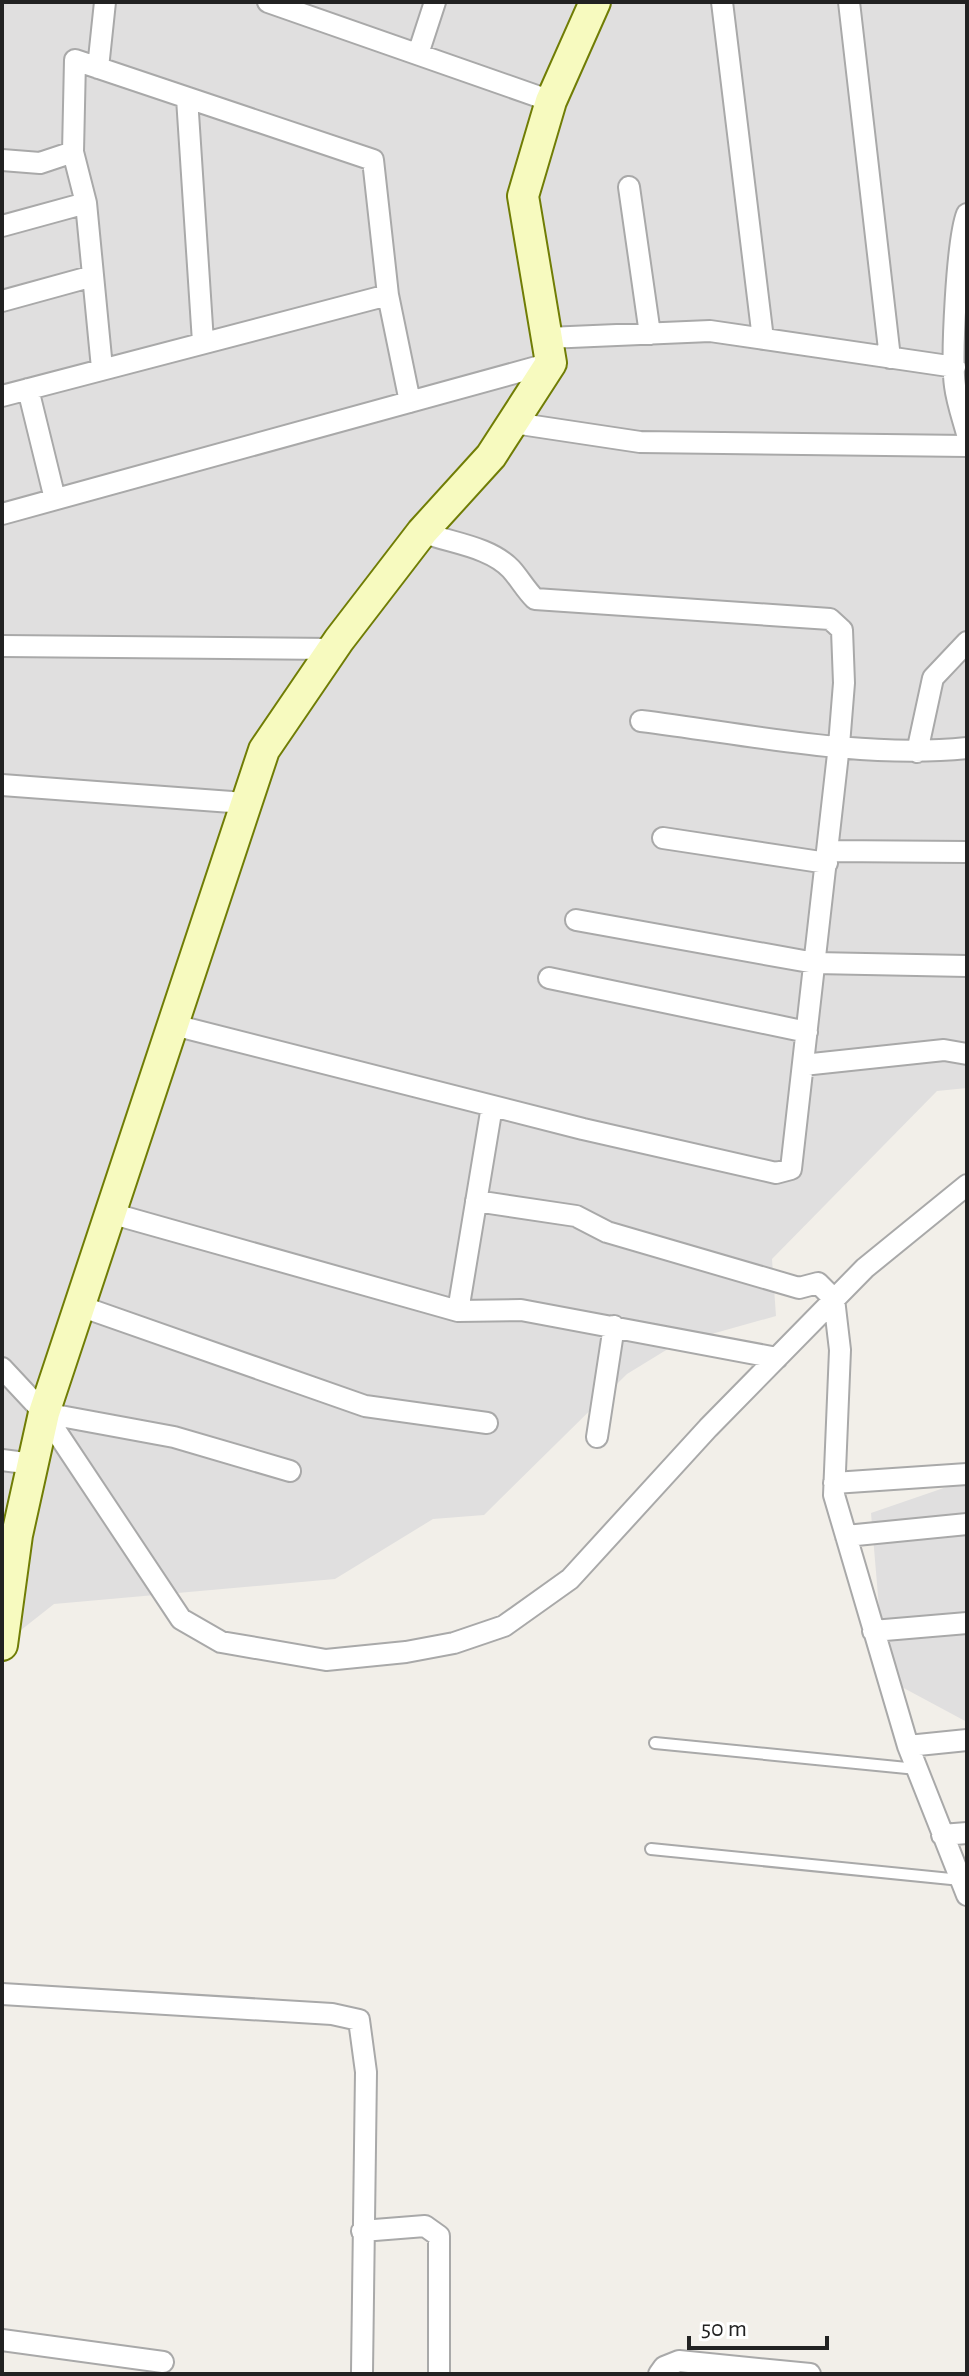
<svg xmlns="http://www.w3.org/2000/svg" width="969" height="2376" font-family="'Alegreya Sans',sans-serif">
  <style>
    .residential { fill: #e0dfdf }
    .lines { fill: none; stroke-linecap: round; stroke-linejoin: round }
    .lane-casing { stroke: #a9a9a9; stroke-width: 14 }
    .street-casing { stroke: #a9a9a9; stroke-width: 24 }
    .secondary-casing { stroke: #707d05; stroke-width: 34 }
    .lane { stroke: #fff; stroke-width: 10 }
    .street { stroke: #fff; stroke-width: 20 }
    .secondary { stroke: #f7fabf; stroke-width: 30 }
  </style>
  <rect width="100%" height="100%" fill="#f2efe9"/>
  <path class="residential" d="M2,2H967V1088L937,1091L772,1259L776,1316L676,1344L627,1374L484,1515L433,1519L335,1579L54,1604L2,1645Z
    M967,1480V1722L885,1678L871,1513Z"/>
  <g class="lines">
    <g class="lane-casing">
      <path id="lane" d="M655,1743L917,1769
        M651,1849L961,1880"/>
    </g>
    <g class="street-casing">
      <path id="street" d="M268,2L551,101
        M722,2L763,339
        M849,2L890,358
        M418,54L435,2
        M98,68L105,2
        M187,98L203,342
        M2,160L40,163L73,152
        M629,187L650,334
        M967,214C957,239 951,358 955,386C957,402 963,419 967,434
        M2,226L86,203
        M2,301L93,276
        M547,338L710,331L955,367
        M102,368L86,203L73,152L75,60L373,160L388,295L410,402
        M28,389L55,499
        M2,396L388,295
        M514,423L640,442L967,446
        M2,514L551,363
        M2,646L333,649
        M641,721C747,734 860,759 967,748
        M917,752L933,678L967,642
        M2,785L245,803
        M663,838L827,863
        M828,851L967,852
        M576,920L815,963L967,966
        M549,978L807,1032
        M174,1025L583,1129L776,1173L791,1169L839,745L844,683L842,630L830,619L535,599C525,589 520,579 511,569C489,546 450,543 422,532
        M803,1065L944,1050L967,1054
        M476,1201L576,1216L607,1232L799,1288L818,1283L834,1299L840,1350L834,1495L908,1746L967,1895
        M110,1213L458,1311L521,1310L777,1358
        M80,1306L365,1406L487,1423
        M458,1311L492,1106
        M2,1368L44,1413L181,1619L221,1642L326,1660L406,1652L454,1643L504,1626L570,1579L708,1428L865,1268L967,1185
        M44,1413L174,1437L290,1471
        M597,1437L614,1326
        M2,1460L33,1464
        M834,1483L967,1474
        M846,1536L967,1524
        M873,1631L967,1623
        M908,1746L967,1740
        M942,1835L967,1833
        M2,1994L332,2014L359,2020L366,2072L362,2372
        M362,2231L425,2226L439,2236V2374
        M2,2340L163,2362
        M659,2374L664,2367L679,2361L810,2374"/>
    </g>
    <g class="secondary-casing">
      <path id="secondary" d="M2,1645L17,1535L44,1413L264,750L339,640L422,532L491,456L551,363L523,196L551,101L595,2"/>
    </g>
    <use href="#lane" class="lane"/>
    <use href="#street" class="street"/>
    <use href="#secondary" class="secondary"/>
  </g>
  <rect width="969" height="2376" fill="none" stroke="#222222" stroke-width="8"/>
  <path d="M689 2336v12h138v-12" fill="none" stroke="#222222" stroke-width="4"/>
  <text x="701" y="2336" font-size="24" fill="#222222" stroke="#ffffff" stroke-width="6" paint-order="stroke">50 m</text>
</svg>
